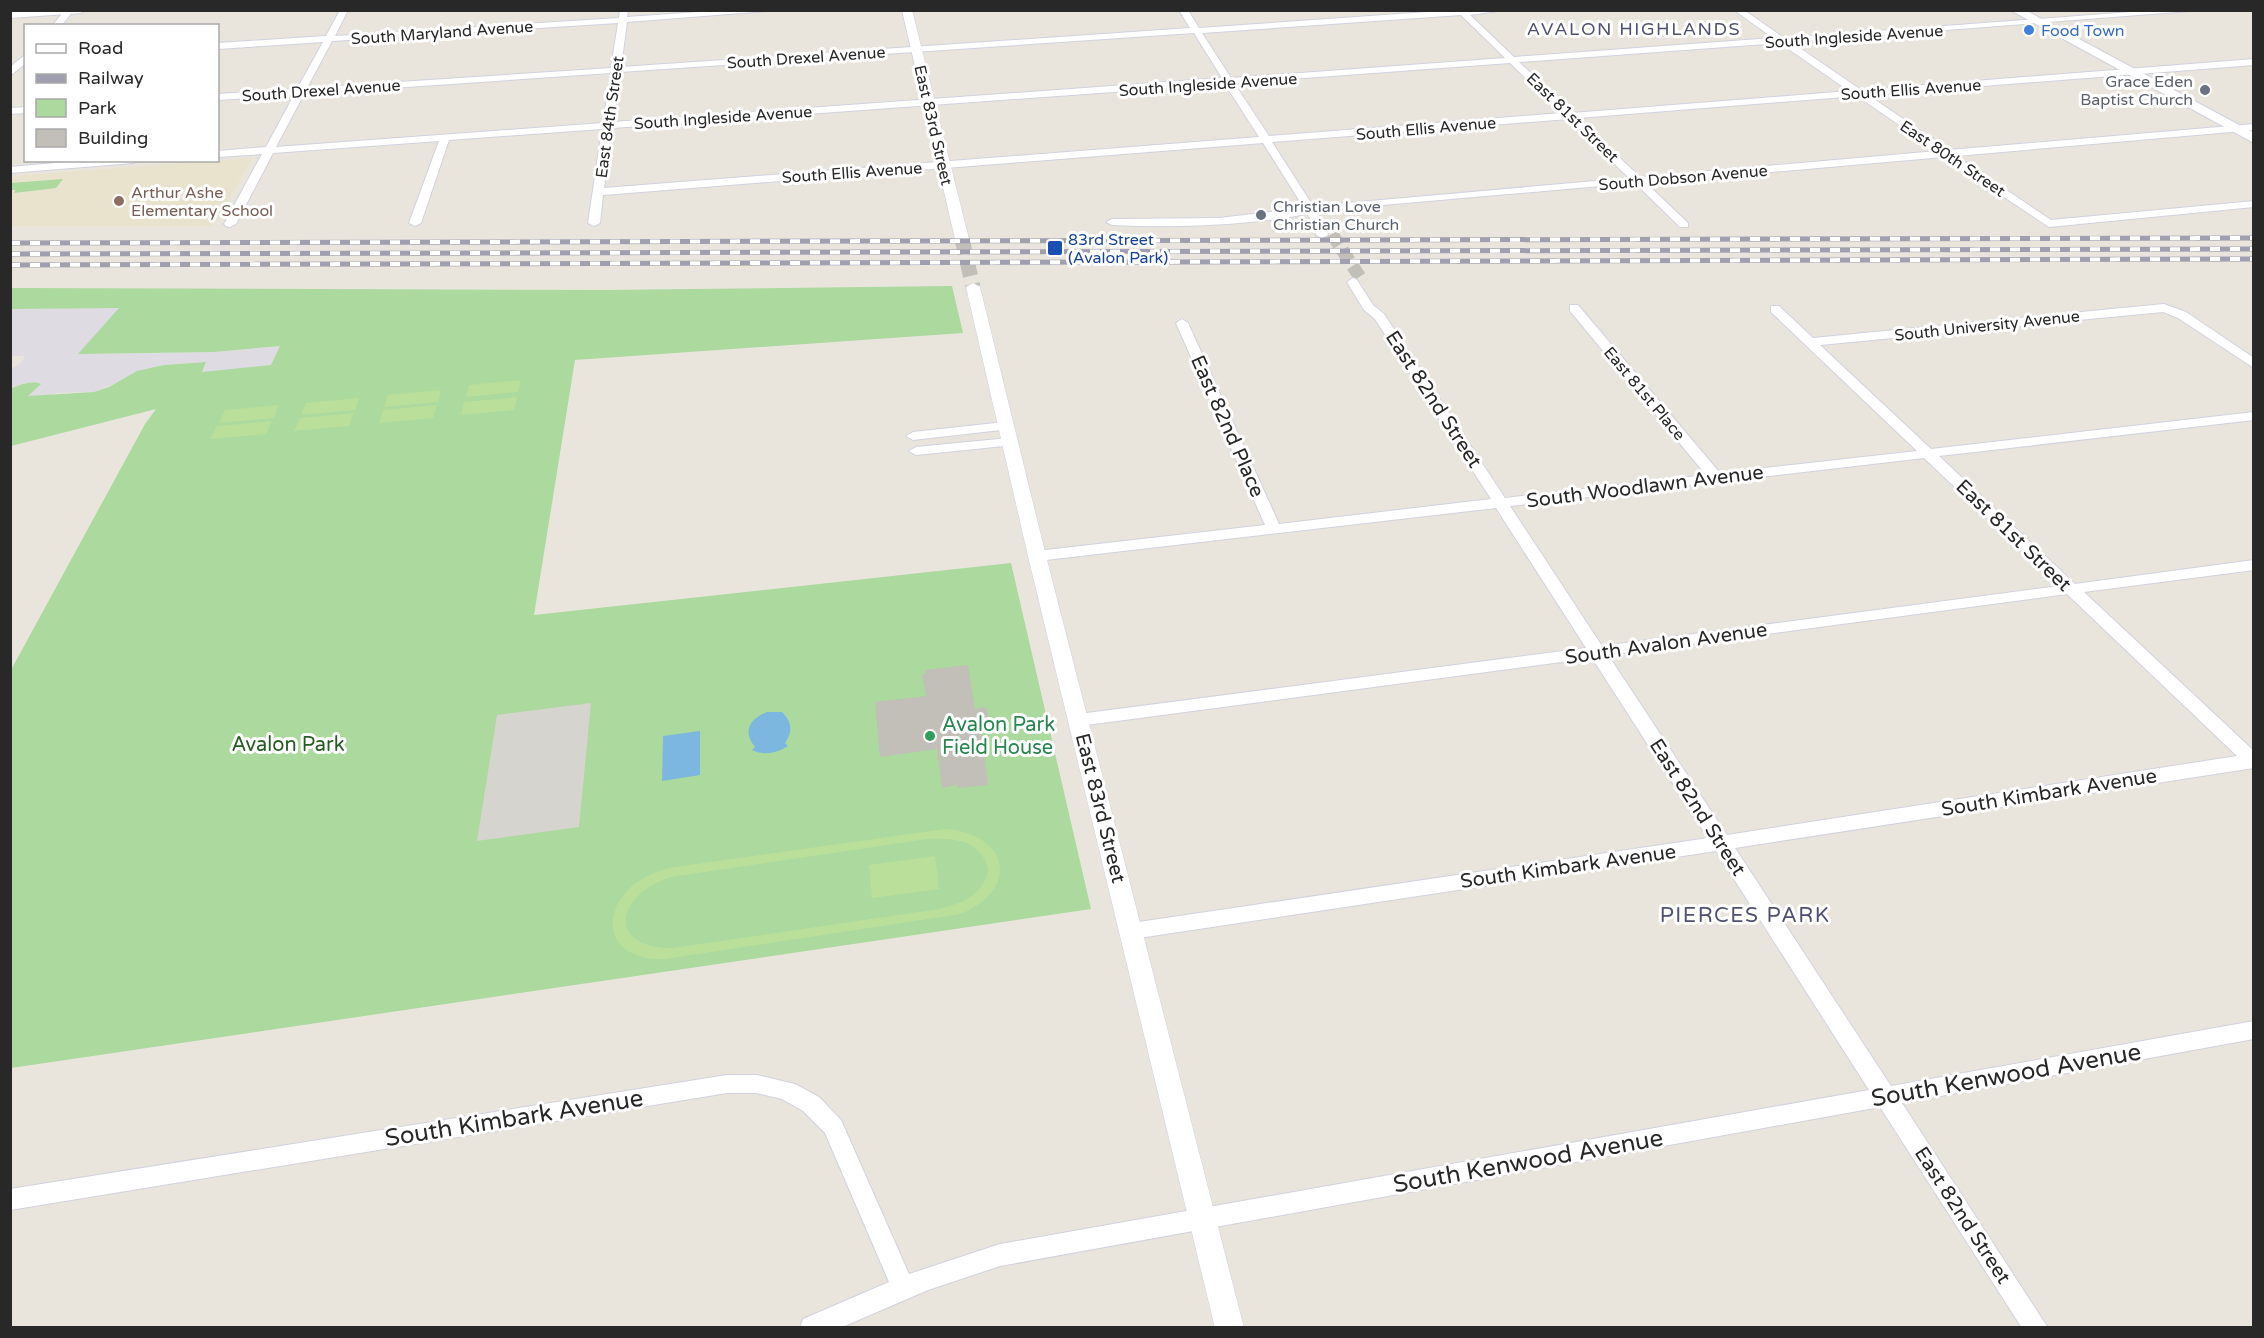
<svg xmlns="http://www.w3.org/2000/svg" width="2264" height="1338" font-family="'Varela Round',sans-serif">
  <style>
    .industrial { fill: #dedce2 }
    .education { fill: #e9e3cd }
    .green { fill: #abd99e }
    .pitch { fill: #b9df9b; fill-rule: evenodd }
    .plaza { fill: #d6d4ce }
    .water { fill: #7bb7df }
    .building { fill: #c1bfb8 }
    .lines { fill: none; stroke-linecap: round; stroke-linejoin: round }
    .minor-tunnel { stroke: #c2bfb8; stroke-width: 13; stroke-dasharray: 13 6; stroke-linecap: butt }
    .tertiary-tunnel { stroke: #c2bfb8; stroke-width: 15; stroke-dasharray: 15 8; stroke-linecap: butt }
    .minor-casing { stroke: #d1d2df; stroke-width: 2 }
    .tertiary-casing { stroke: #d1d2df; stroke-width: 1 }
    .secondary-casing { stroke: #d1d2df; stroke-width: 2 }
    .minor { fill: #fff; fill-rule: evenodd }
    .tertiary { fill: #fff; fill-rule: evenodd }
    .secondary { fill: #fff; fill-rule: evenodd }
    .rail-casing { stroke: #9f9fb0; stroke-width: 5 }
    .rail { stroke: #fff; stroke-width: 4; stroke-dasharray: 10; stroke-linecap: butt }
    .shop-dot { fill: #3f7fe0; stroke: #fff; stroke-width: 2 }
    .worship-dot { fill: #6b7280; stroke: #fff; stroke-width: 2 }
    .education-dot { fill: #8d6e63; stroke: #fff; stroke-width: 2 }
    .transit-dot { fill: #1a4fb4; stroke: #fff; stroke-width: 2 }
    .leisure-dot { fill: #2e9e5b; stroke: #fff; stroke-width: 2 }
    .labels { text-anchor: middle; stroke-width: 6; stroke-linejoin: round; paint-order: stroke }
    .far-shop-label { font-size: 16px; fill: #366cbe; stroke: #fff; text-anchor: start }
    .far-street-label { font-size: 16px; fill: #282828; stroke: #fff }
    .far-worship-label { font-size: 16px; fill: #5b616d; stroke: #fff; text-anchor: end }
    .far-education-label { font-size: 16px; fill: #785e54; stroke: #fff; text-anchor: start }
    .far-transit-label { font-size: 16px; fill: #164399; stroke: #fff; text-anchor: start }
    .far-neighbourhood-label { font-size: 18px; letter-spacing: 1.5px; fill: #4f5073; stroke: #fff }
    .street-label { font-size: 20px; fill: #282828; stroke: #fff }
    .leisure-label { font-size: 20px; fill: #27864d; stroke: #fff; text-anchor: start }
    .park-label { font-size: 20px; fill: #265c22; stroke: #fff }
    .neighbourhood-label { font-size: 21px; letter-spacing: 1.5px; fill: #4f5073; stroke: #fff }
    .near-street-label { font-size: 24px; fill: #282828; stroke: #fff }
  </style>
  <rect width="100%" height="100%" fill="#e9e5dc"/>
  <path class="industrial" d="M111,307L120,308L79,354L214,352L281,346L271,365L201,373L206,362L164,365L94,392L56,393L43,397L27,396L40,384L25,383L11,389L10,369L21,363L25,356H11V309Z"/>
  <path class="education" d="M253,158L213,226H11V176Z"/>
  <path class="green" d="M63,179L56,188L14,193L16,190H11V183Z
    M952,286L963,333L575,360L534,615L1011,563L1091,909L11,1068V670L145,424L156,409L11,446L10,389C20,385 31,380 41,384L28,396L94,392L109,387L137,371L164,365L206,362L202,372L271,365L280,346L214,352L78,354L119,308L11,309V288L603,290Z"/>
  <path class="pitch" d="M521,380L518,392L466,397L469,385Z
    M441,390L438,402L384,407L388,395Z
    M517,397L514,410L461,415L464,402Z
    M359,398L355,410L301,415L306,403Z
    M279,405L274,418L219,423L225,410Z
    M437,405L433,418L379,423L383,410Z
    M354,413L349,426L294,431L300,418Z
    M272,421L266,434L210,439L217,426Z
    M944,829C1008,833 1022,888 961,914L665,959C620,962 595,928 627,891C638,879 653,873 668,868ZM928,839C954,838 982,840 988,870C983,896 962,903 939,909L673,948C605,948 616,895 671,877Z
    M935,856L939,889L872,898L869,865Z"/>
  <path class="plaza" d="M591,703L579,827L477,841L497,715Z"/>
  <path class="water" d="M767,712H782C792,722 793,732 785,743L788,746C777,753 764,756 752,750L755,747C742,731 750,719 767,712Z
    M700,731V775L662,781L663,736Z"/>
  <path class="building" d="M968,665L975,709L986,707L989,721L980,722L988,785L958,788L957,785L942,788L937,749L880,757L875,702L926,696L922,674H925V670Z"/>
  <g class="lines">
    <path class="minor-tunnel" d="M1332,234L1363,282"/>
    <path class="tertiary-tunnel" d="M962,239L973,287"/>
    <g class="minor-casing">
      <path id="minor" d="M65,10L73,11L61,26H52Z
        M340,10H348L335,36L619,18L620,10H628L627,17L728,10H779L627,22L621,67L1190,28L1179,10H1188L1199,28L1456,10H1505L1470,15L1514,57L1773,38L1734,10H1744L1784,38L2157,10H2203L1791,42L1861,90L2254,59V65L1868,95L1949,150L2254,124V130L1956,156L2051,220L2254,201V207L2049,227L1944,157L1646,183L1688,223V227H1680L1635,183L1325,210L1317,212L1326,225L1328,235L1322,238L1316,235L1314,225L1307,214C1243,226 1177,228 1112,225L1106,222L1112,219L1219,218L1304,208L1263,143L603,195L600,223L594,226L588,223L602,129L449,140L421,223L415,226L409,223L439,141L273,153L236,224L230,227L226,226L224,224L262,154L218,157V151L266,147L294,95L218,100V94L297,89L323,42L218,49V43L326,36ZM1461,15L1505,58L1231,78L1202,33ZM618,23L611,68L307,88L332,41ZM1194,33L1222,78L613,122L620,72ZM1780,43L1849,91L1572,113L1519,62ZM1510,63L1562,113L1269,136L1234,83ZM611,73L603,123L276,147L304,94ZM1225,84L1259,137L604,188L612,128ZM1857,96L1937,151L1640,177L1578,118ZM1568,119L1629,178L1313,206L1272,142Z
        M26,54V63L10,76V67Z
        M26,107V113L10,114V108Z
        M89,160H138L133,163L10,173V167Z
        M1353,278L1357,280L1373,305L1384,314L1505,498L1706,475L1570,311V305H1578L1720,473L1917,451L1771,312V306H1779L1813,338L2164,304L2186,312L2254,358V368L2178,318L2163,312L1820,345L1931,449L2254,412V420L1939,456L2075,584L2254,560V570L2084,592L2254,751V768L1735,848L1891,1086L2254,1021V1039L1902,1103L2048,1328H2022L1880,1107L1000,1266L928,1290L840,1328H800L803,1319L889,1282L825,1133L803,1111L782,1099L757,1093H727L10,1210V1189L727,1075H757L795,1084L819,1097L841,1120L909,1274L1000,1244L1869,1090L1716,851L1132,939L1125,936L1122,931L1125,926L1132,923L1708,838L1592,658L1079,726L1073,724L1070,720L1073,716L1079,714L1586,648L1496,508L1037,561L1029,556L1037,551L1265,525L1176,323L1182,319L1188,323L1279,524L1491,499L1375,319L1364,310L1347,282ZM1924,458L2059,586L1602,646L1510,506ZM2067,594L2237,756L1727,835L1608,655Z
        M1005,422L1012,426L1010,429L913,440L906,436L913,432Z
        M1009,438L1016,442L1014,445L916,455L909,451L916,447Z"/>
    </g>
    <g class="tertiary-casing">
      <path id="tertiary" d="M902,10H912L969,239L967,242H957L955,239Z
        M973,283L980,287L1046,556L1244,1328H1215L1028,556L966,287Z"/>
    </g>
    <g class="secondary-casing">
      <path id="secondary" d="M86,10L81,13L10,18V12Z
        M2010,10H2025L2254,133V143Z"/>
    </g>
    <use href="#minor" class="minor"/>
    <use href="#tertiary" class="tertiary"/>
    <use href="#secondary" class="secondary"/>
    <g class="rail-casing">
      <path id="rail" d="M10,243L2254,238
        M10,254L2254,249
        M10,265L2254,259"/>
    </g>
    <use href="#rail" class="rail"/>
  </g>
  <circle class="shop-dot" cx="2029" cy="30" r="6"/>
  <g class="worship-dot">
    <circle cx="2205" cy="90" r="6"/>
    <circle cx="1261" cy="215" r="6"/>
  </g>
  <circle class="education-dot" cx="119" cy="201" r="6"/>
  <rect class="transit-dot" x="1047" y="240" width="16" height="16" rx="3"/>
  <circle class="leisure-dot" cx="930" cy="736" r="6"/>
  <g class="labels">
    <g class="far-shop-label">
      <text x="2041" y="36">Food Town</text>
    </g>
    <g class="far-street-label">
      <text transform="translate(442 32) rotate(-4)" y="6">South Maryland Avenue</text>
      <text transform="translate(1854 36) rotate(-4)" y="6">South Ingleside Avenue</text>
      <text transform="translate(806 57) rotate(-4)" y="6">South Drexel Avenue</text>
      <text transform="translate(1208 84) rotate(-4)" y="6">South Ingleside Avenue</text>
      <text transform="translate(1911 89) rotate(-4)" y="6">South Ellis Avenue</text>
      <text transform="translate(321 90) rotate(-4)" y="6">South Drexel Avenue</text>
      <text transform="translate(609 117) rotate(-82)" y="6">East 84th Street</text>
      <text transform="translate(723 117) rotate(-4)" y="6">South Ingleside Avenue</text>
      <text transform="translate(1573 117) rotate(44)" y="6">East 81st Street</text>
      <text transform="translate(934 125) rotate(77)" y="6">East 83rd Street</text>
      <text transform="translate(1426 128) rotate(-5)" y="6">South Ellis Avenue</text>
      <text transform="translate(1953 158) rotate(34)" y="6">East 80th Street</text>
      <text transform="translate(852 172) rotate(-4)" y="6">South Ellis Avenue</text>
      <text transform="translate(1683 177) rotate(-5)" y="6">South Dobson Avenue</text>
      <text transform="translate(1987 325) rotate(-6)" y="6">South University Avenue</text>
      <text transform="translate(1645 393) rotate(50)" y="6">East 81st Place</text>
    </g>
    <g class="far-worship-label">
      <text x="2193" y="87">Grace Eden<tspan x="2193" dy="18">Baptist Church</tspan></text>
      <text x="1273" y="212" text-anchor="start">Christian Love<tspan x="1273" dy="18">Christian Church</tspan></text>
    </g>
    <g class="far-education-label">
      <text x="131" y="198">Arthur Ashe<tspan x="131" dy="18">Elementary School</tspan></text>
    </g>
    <g class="far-transit-label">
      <text x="1068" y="245">83rd Street<tspan x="1068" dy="18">(Avalon Park)</tspan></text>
    </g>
    <g class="far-neighbourhood-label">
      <text x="1634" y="35">AVALON HIGHLANDS</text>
    </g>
    <g class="street-label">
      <text transform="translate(1434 399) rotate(57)" y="7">East 82nd Street</text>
      <text transform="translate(1228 426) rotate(66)" y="7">East 82nd Place</text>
      <text transform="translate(1645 486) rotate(-7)" y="7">South Woodlawn Avenue</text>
      <text transform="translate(2014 535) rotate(44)" y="7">East 81st Street</text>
      <text transform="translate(1666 643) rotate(-8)" y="7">South Avalon Avenue</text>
      <text transform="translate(2049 792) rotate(-9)" y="7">South Kimbark Avenue</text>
      <text transform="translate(1698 807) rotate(57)" y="7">East 82nd Street</text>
      <text transform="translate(1101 808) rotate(76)" y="7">East 83rd Street</text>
      <text transform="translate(1568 866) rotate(-8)" y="7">South Kimbark Avenue</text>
      <text transform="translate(1963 1215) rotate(57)" y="7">East 82nd Street</text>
    </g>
    <g class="leisure-label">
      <text x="942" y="731">Avalon Park<tspan x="942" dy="23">Field House</tspan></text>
    </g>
    <g class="park-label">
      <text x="288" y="751">Avalon Park</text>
    </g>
    <g class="neighbourhood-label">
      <text x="1745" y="922">PIERCES PARK</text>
    </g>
    <g class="near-street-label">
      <text transform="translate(2006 1075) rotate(-10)" y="8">South Kenwood Avenue</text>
      <text transform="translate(514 1118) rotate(-9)" y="8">South Kimbark Avenue</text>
      <text transform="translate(1528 1161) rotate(-10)" y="8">South Kenwood Avenue</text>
    </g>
  </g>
  <rect width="2264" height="1338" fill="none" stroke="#282828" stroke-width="24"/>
  <rect x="24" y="24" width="195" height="138" fill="#ffffff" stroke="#a9a9a9" stroke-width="1.5"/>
  <rect x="36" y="44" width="30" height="9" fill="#ffffff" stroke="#a9a9a9" stroke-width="1.5"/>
  <text x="78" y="54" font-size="18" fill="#282828">Road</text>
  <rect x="36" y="74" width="30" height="9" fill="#9f9fb0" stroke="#a9a9a9" stroke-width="1.5"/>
  <text x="78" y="84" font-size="18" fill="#282828">Railway</text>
  <rect x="36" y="99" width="30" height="18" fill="#abd99e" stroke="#a9a9a9" stroke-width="1.5"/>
  <text x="78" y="114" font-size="18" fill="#282828">Park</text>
  <rect x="36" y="129" width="30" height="18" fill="#c1bfb8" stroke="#a9a9a9" stroke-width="1.5"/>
  <text x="78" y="144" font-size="18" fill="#282828">Building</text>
</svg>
